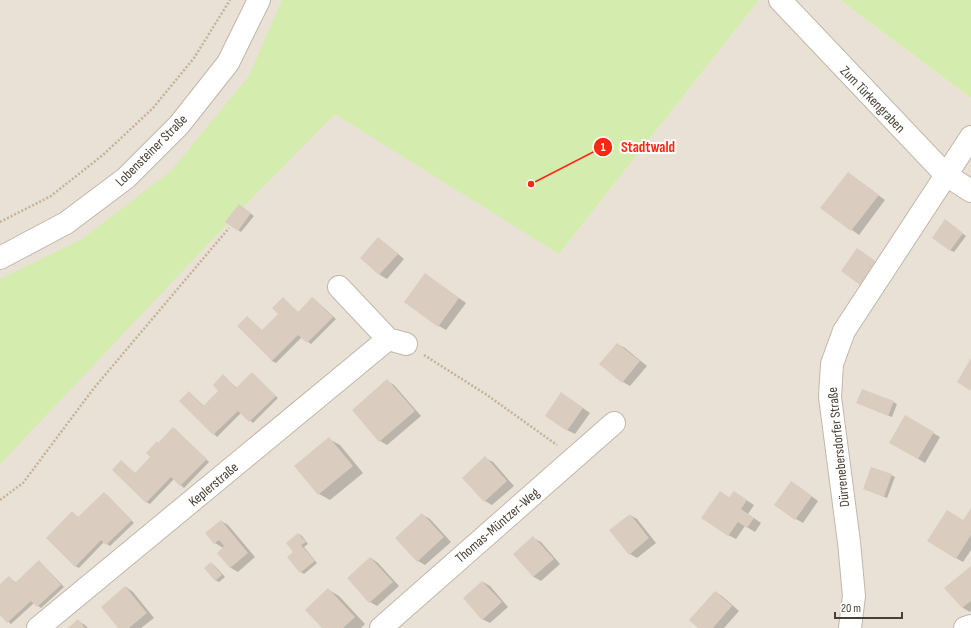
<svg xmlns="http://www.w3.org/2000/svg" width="971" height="628" font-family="'Sofia Sans Condensed',sans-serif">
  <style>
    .residential { fill: #e9e1d5 }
    .green { fill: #d4ecad }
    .shadow { fill: #0003 }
    .building { fill: #dacdbf }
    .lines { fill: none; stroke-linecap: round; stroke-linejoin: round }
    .minor-casing { stroke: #c1b7a9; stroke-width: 24 }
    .path { stroke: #c4b299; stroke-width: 2.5; stroke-dasharray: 2 2; stroke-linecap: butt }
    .minor { stroke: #fff; stroke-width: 22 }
    .labels { text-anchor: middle; stroke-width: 4; stroke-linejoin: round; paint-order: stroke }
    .street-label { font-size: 14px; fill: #494035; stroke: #fff }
    .leader { fill: none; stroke: #ff2614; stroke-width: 1.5 }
    .callout-dot { fill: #ff2614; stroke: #fff; stroke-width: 1.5 }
    .mark-label { font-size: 12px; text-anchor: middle; font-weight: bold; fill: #fff }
    .callout-label { font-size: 15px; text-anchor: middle; font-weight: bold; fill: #ff2614; stroke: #fff; stroke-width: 4; stroke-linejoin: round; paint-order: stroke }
  </style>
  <rect width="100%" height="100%" fill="#f5f0e7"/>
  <path class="residential" d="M0,0H327L559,254L759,0H840L971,98V628H0Z"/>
  <path class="green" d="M282,0H759L559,254L335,114L246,204L0,464V279L82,239L171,171L249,76Z
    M840,0H971V98Z"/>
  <path class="shadow" d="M848,173L885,200L859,235L822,208Z
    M242,207L254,216L241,232L238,230Z
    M948,223L966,236L954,252L950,250Z
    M378,239L385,243L404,259L387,279L380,275L361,258Z
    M426,275L466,303L446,330L439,326Z
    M313,298L336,319L311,344L302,337L276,363L272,361L247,317L263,331L279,314L283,299L299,313Z
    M617,344L625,348L647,366L630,386L623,382Z
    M252,374L278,398L253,423L241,413L217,437L180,401L189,392L204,406L220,391L223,376L237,388Z
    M387,381L394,385L421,416L387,445L380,441Z
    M569,398L590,413L575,434L567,430Z
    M893,402L897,404L892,417L861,404Z
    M905,417L940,437L925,463L890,442Z
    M174,428L209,462L184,488L174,479L150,504L146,502L121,461L136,474L152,457L159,443Z
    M329,439L340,445L363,473L330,500L319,494Z
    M485,458L493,462L514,486L492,505L485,501Z
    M891,475L895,477L887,498L867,490Z
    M798,486L818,501L803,523L796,519Z
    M734,492L754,505L748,514L761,523L755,532L745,526L736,539L728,535Z
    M107,495L134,523L110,546L104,542L79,568L75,566L73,513L79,518Z
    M971,510V550L963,562L956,558L963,521Z
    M423,515L430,519L451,542L425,565L418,561L397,538Z
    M630,515L637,519L656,543L637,558L630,554Z
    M221,521L228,525L255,557L238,572L231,568L218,553L223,548L215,543Z
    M299,534L302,536L308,544L304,547L317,563L304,574L301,572L295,552Z
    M533,538L541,542L560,564L541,581L534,577L515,554Z
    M371,558L378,563L399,586L377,606L370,602Z
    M39,562L42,564L64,587L41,608L34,603L11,624L0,614V586L9,577L16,583Z
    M211,563L214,565L225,577L219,582L215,580Z
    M971,567V611L970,612L963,608Z
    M483,582L490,586L508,607L490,623L482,619Z
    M126,587L133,592L154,618L141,628H119Z
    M329,590L339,596L365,624L361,628H323Z
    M716,592L723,597L739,611L724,628H700Z
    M78,621L85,625L88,628H69Z"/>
  <path class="building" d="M848,172L879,195L851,231L820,208Z
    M239,204L251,213L238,231L225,222Z
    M945,219L963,233L950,251L932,238Z
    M378,237L398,254L379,275L360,258Z
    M857,248L877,262L860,285L841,271Z
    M425,273L459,298L438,327L404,302Z
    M283,297L298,312L312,297L333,317L307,343L298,335L272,361L237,326L247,316L262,330L278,314L272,308Z
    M617,343L640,361L622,383L599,364Z
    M971,358V391L957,382Z
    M252,372L276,396L249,422L238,411L213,435L179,401L189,391L203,406L218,391L213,385L223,374L236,388Z
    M387,379L415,411L379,442L352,410Z
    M862,389L894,401L888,416L856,403Z
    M561,392L583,408L567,431L545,416Z
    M905,415L934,432L918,459L889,443Z
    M173,427L207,459L180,486L171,477L146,503L112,470L121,460L135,473L150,457L146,453L157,441L158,443Z
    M329,437L353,466L318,495L294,466Z
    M485,456L507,481L484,502L462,478Z
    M871,467L892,474L884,497L863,489Z
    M791,481L812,496L795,520L774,505Z
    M720,491L729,497L734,491L747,500L741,509L754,518L747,528L738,522L728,536L701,518Z
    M104,492L132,520L106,545L101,540L75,567L46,538L72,511L78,517Z
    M971,508V535L956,559L927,541L947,510L963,520Z
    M422,513L444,537L417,562L395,538Z
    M630,514L649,538L629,555L609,530Z
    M221,520L248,553L230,568L217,553L224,546L219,540L214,544L205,533Z
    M298,533L306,542L301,545L315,561L300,573L287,557L293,552L286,543Z
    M533,536L554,559L533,577L513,554Z
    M370,557L393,582L369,603L347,578Z
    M39,560L61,585L37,607L31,601L7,623L0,615V584L9,576L15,583Z
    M211,562L222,575L215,581L204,568Z
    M971,566V601L962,608L944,588Z
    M482,581L502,602L482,620L463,598Z
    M125,586L147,613L129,628H118L101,607Z
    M328,588L355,617L343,628H322L305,610Z
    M715,591L732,606L713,628H698L689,620Z
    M78,619L85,628H68Z"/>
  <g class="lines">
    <g class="minor-casing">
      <path id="minor" d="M780,0L946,175L971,191
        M0,258L66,223L126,178L179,125L228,63L259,0
        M339,287L388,339L406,344
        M38,628L388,339
        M381,628L614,423
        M850,628L854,596L849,542L830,397L832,364L844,331L971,137
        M965,628L971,626"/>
    </g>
    <path class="path" d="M0,222L51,196L104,154L153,108L194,58L230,0
      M424,355L487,395L557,445
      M0,500L23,483L94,388L229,228"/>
    <use href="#minor" class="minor"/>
  </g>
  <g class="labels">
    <g class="street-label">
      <text transform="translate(873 99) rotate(46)" y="5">Zum Türkengraben</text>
      <text transform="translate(151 150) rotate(-45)" y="5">Lobensteiner Straße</text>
      <text transform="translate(838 447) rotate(-96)" y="5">Dürrenebersdorfer Straße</text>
      <text transform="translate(213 484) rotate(-40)" y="5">Keplerstraße</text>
      <text transform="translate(497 525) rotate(-41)" y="5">Thomas-Müntzer-Weg</text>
    </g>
  </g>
  <path class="leader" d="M531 184L603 147"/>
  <g class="callout-dot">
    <circle cx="531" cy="184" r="4"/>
    <circle cx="603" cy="147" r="10"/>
  </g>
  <g class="mark-label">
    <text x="603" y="151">1</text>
  </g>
  <g class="callout-label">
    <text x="648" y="152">Stadtwald</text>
  </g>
  <path d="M835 612v6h67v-6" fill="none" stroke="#494035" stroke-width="2"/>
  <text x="841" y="612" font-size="12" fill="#494035" stroke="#ffffff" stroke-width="3" paint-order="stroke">20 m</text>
</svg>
